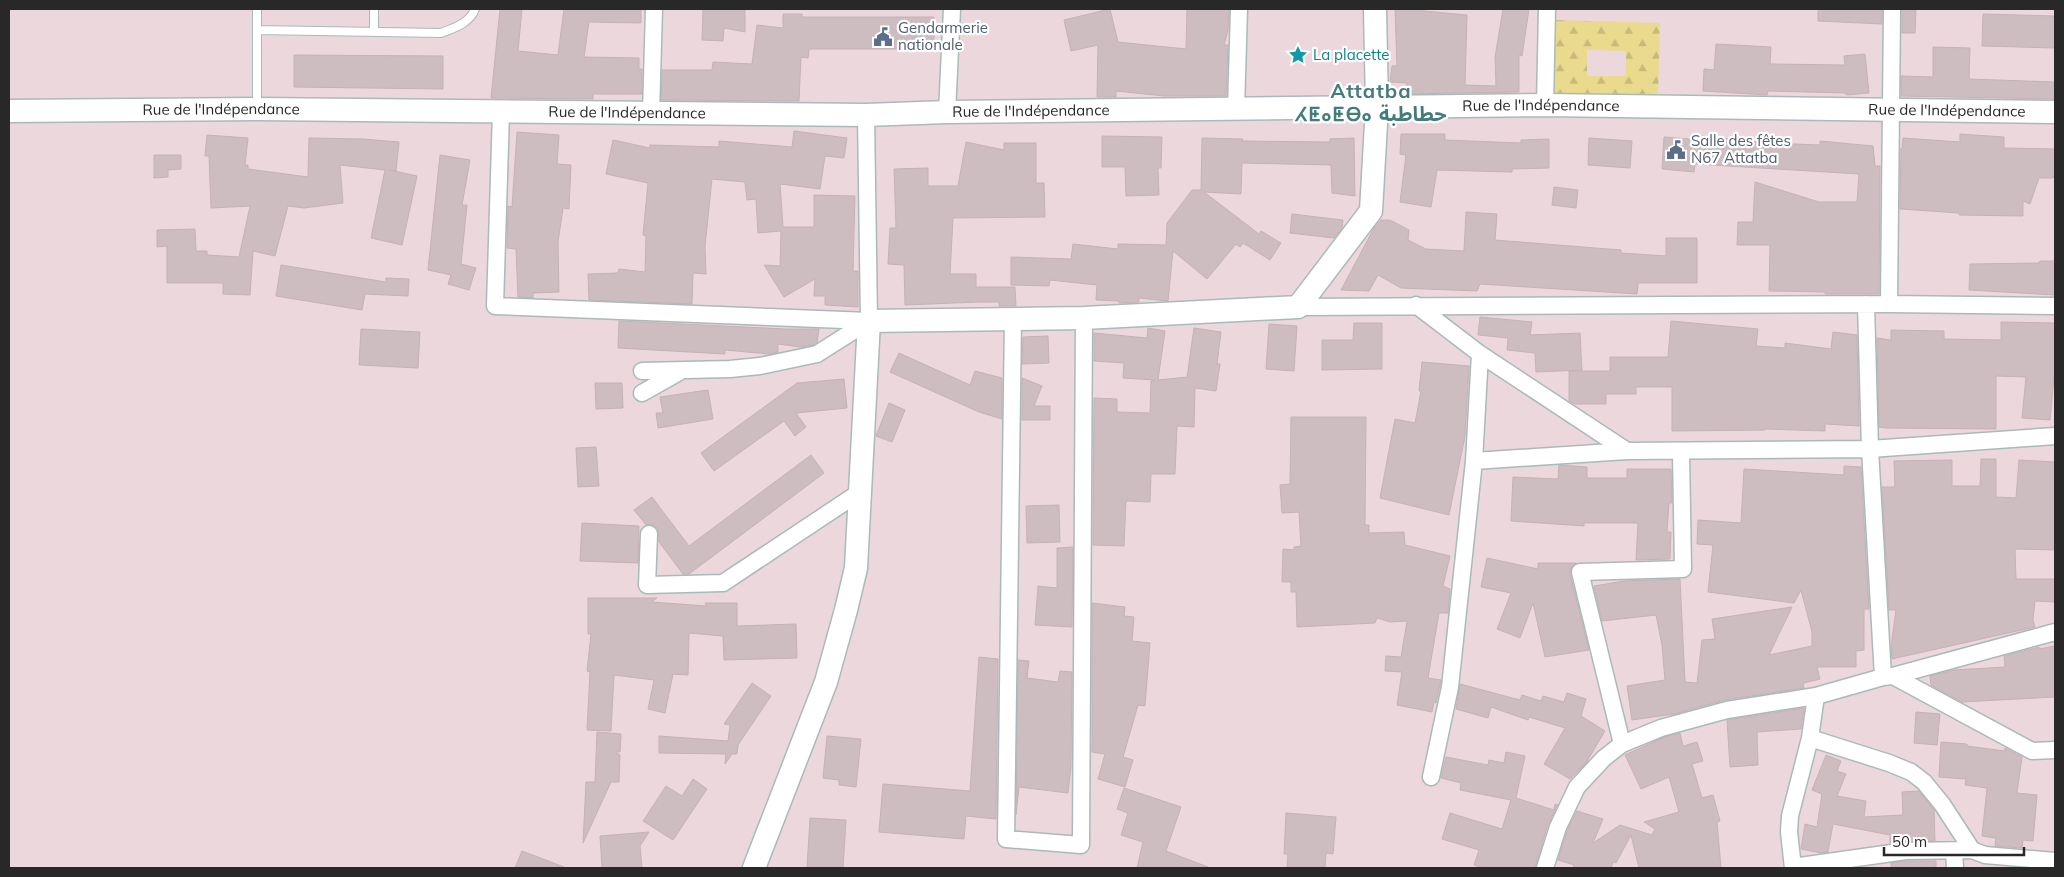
<svg xmlns="http://www.w3.org/2000/svg" width="2064" height="877" font-family="Mulish,'Noto Sans Arabic','Noto Sans Tifinagh',sans-serif">
  <style>
    .forest { fill: url(#forest-firs); fill-rule: evenodd }
    .building { fill: #cdbdc0; stroke: #c7b1b5 }
    .lines { fill: none; stroke-linecap: round; stroke-linejoin: round }
    .lane-casing { stroke: #a9baba; stroke-width: 10 }
    .street-casing { stroke: #a9baba; stroke-width: 19 }
    .secondary-casing { stroke: #a9baba; stroke-width: 25 }
    .lane { stroke: #fff; stroke-width: 8 }
    .street { stroke: #fff; stroke-width: 16 }
    .secondary { stroke: #fff; stroke-width: 22 }
    .labels { text-anchor: middle; stroke-width: 4.5; stroke-linejoin: round; paint-order: stroke }
    .service-label { font-size: 15px; fill: #4e5e75; stroke: #fff; text-anchor: start }
    .culture-label { font-size: 15px; fill: #0d838f; stroke: #fff; text-anchor: start }
    .street-label { font-size: 15px; fill: #282828; stroke: #fff }
    .district-label { font-size: 20px; font-weight: bold; letter-spacing: 1px; fill: #447c7c; stroke: #fff }
  </style>
  <defs>
    <pattern id="forest-firs" width="22" height="20" patternUnits="userSpaceOnUse" patternTransform="scale(1.25)"><rect width="22" height="20" fill="#e9da8e"/><path d="M5 1l3.5 6h-7zM16 11l3.5 6h-7z" fill="#c8bb7a"/></pattern>
  </defs>
  <rect width="100%" height="100%" fill="#ecd7dd"/>
  <path class="forest" d="M1555,20L1660,23L1658,100L1553,97ZM1587,50L1626,51V76H1587Z"/>
  <path class="building" d="M500,9H522L518,51L558,55L564,9H641V23L589,22L584,57L639,58V69H642V94H593V99L491,98Z
    M703,9H745V32L724,28L723,41L702,40Z
    M1110,9L1118,42L1186,49L1187,9H1229L1228,30L1224,45H1228L1226,96H1164L1116,91V97H1097L1098,45L1071,51L1064,20Z
    M1395,9H1424V11L1467,15L1465,85L1496,86L1495,57L1503,9H1529L1522,56L1519,55V92L1406,94L1407,83L1390,82L1392,66H1397Z
    M1818,9H1882V24L1818,21Z
    M1902,9H1916L1915,33H1902Z
    M783,14H802V17H934V49H809L808,58L801,57L799,101L661,100L662,70H712L713,62L752,64L757,25L783,28Z
    M1983,14L2055,16V48L1982,46Z
    M1716,44L1771,47L1770,64L1845,65L1844,56L1865,54L1869,93L1846,95V93L1768,91L1767,95L1703,91L1704,69L1714,70Z
    M1933,47L1970,48L1969,79L2055,82V99L1901,96V76L1933,77Z
    M294,55L443,56V89L294,87Z
    M794,131L847,138L844,158L825,156L820,189L780,184L783,227H814V195L855,196L853,271H858V307L825,305V296H814L815,279L784,297L764,265L780,266L781,231L758,233L756,199L747,200L745,182L712,179L705,246L706,274L693,273L692,304L589,300L588,274L618,273L619,269L645,272L646,236L643,235L648,183L606,174L613,140L650,148V145L719,147V141L792,147Z
    M517,132L559,135L557,164L571,165L569,209L563,208L558,242L559,292L533,293V298L518,297L516,249L507,248L508,206L512,207Z
    M1401,134H1445V140L1521,143V140L1549,139V168L1512,169V172L1437,170L1431,207L1400,202L1406,155L1400,154Z
    M1960,134L2004,137V148L2055,149V171L2053,178H2039L2030,204L2023,201V216L1959,215V213L1900,209L1901,148L1902,149L1903,138L1960,142Z
    M207,135L248,138L245,165H248V169L308,177L309,138L363,139L399,142L396,171L390,170L417,176L402,245L371,238L385,170L340,165L343,203L304,208L288,206L275,256L253,251L250,295L223,294V283H167V246L157,247V230L195,229L196,251H207V255L239,257L250,206L211,208L209,156H205Z
    M1102,136L1162,137L1161,168H1158L1159,195L1126,196L1125,167H1102Z
    M1702,136L1769,143L1820,145V141L1873,146L1875,166H1880L1879,294H1825V292L1769,291L1770,245H1737L1738,222H1753L1755,182L1819,202H1857L1859,174L1695,164L1694,172L1662,169L1664,137L1702,140Z
    M1202,138L1243,139L1242,141L1330,142V139L1354,138L1355,196L1332,193L1331,165L1242,163L1241,194L1204,192L1259,234L1261,231L1281,243L1270,260L1243,243L1240,247L1236,244L1207,279L1173,251L1168,301L1139,298V302L1119,303V301L1096,300L1097,285L1050,280L1049,286L1011,285V257L1071,259L1073,244L1118,249V244L1166,245L1167,223L1192,190H1201Z
    M1589,138L1632,141L1630,168L1588,165Z
    M966,142L1004,150V143H1036V183H1044L1045,217L953,218L950,274H976V287H1015L1016,306H999V302H979L905,305L904,265L888,264L890,228H896L894,169L928,168V186H958Z
    M154,155H181V169L168,170V177L154,178Z
    M440,155L470,160L462,205H467L461,264L476,268L469,290L448,284L451,275L428,270Z
    M1554,187L1578,190L1576,208L1552,205Z
    M1466,212L1497,214L1495,240L1621,250V253L1666,256V238H1697V283H1638L1637,294L1480,284L1477,291L1401,288L1378,275L1369,291L1341,290L1374,228L1381,220H1390L1409,230L1408,240L1426,249L1464,251Z
    M1292,214L1343,220L1342,228L1334,238L1290,233Z
    M2040,261H2055V295L1969,290L1970,264L2039,263Z
    M281,265L386,282V278L409,279L408,296L365,294L362,310L276,296Z
    M1480,317L1532,322L1530,335L1580,333L1582,370L1536,372L1535,353L1507,350L1508,338L1478,335Z
    M619,321L786,329H819L817,342L813,345L800,347L778,344V352L769,354L725,350V354L618,348Z
    M1671,321L1758,329L1756,346L1785,348V343L1831,349L1833,332L1857,335L1859,426L1825,424V431L1765,429V430L1672,431V387H1636V394H1606V404H1575L1569,401V371H1610V357H1668Z
    M2001,322L2055,323V377H2054L2050,420L2022,418L2026,377L1996,376V429L1886,428L1879,427L1877,338L1891,340V330L1944,331V339L2001,340Z
    M1354,323H1382V369L1322,370V340H1353Z
    M1269,324L1297,326L1294,371L1266,369Z
    M1148,328L1165,331L1158,380L1187,377L1194,328L1221,332L1217,364H1220L1216,391L1195,388L1194,427L1177,426L1175,474H1151L1150,502L1126,501L1124,546L1093,545L1094,398L1117,399V412L1150,413L1151,381L1155,380L1123,378L1124,363L1094,361V333L1147,338Z
    M361,329L420,332L418,368L359,365Z
    M1048,336L1049,363L1022,364L1023,337Z
    M899,353L970,385L975,371L1002,378V419L979,412L890,372Z
    M1422,362L1469,366L1465,436L1449,515L1380,498L1395,419L1415,423L1421,391H1419Z
    M1022,378L1042,386L1034,406H1050V420H1022Z
    M844,379L847,408L796,413L806,427L795,436L784,421L714,471L701,453L797,383Z
    M595,383H622L623,408L596,409Z
    M708,390L713,419L658,428L656,413H663L660,397Z
    M889,403L905,410L892,442L876,436Z
    M1291,417H1366L1365,525H1369V533L1404,532L1405,545L1450,556L1443,586L1450,589L1448,613H1439L1428,678L1441,680L1436,703L1434,702L1432,712L1397,705L1402,672L1385,671L1386,656L1401,657L1407,621L1390,622L1377,618L1375,623L1297,627L1296,592H1291V582H1282L1283,549L1294,550V547L1301,546L1299,512L1282,513L1280,485L1290,484Z
    M596,447L599,486L578,487L576,448Z
    M811,455L824,473L689,574H683L659,542L658,529L654,525H646L634,510L652,497L689,546Z
    M1981,459H1996V497L2016,498L2019,460L2055,462V550L2015,549L2016,579H2055V602L2035,601L2033,620L2035,627L1892,659L1891,647L1896,610H1889L1882,487H1895L1894,461L1952,460V486H1980Z
    M1559,465L1587,467V478H1627V469H1671L1672,503H1669L1667,532H1671L1670,559L1636,560L1638,523H1584V526L1511,521L1513,477L1558,479Z
    M1844,466L1861,467L1869,609H1864V650L1856,651V667H1817L1820,679L1803,683L1804,688L1725,700L1674,714L1632,720L1627,686L1665,680L1662,645L1656,615L1602,621L1594,586L1624,581L1680,579L1685,682L1697,683L1702,640L1715,639L1712,619L1792,607L1769,655L1812,646V632L1801,590L1794,603L1708,592L1713,545L1697,544L1698,520L1741,523L1744,469L1844,475Z
    M1059,505L1060,542L1027,543L1026,506Z
    M582,523L639,526L638,563L580,561Z
    M1073,547L1072,627L1035,625L1038,586L1057,588V548Z
    M1487,558L1538,569V563H1576L1571,568L1570,574L1589,650L1545,657L1533,603L1520,638L1497,629L1511,593L1481,587Z
    M588,598H657L651,602L707,606L705,603H737V626L796,624L797,658L724,660L723,636L689,633L688,675L673,674L665,713L648,709L654,680L614,675L611,731L587,730L590,672L587,671L591,634H588Z
    M1092,603L1125,607L1124,616L1134,617L1132,641L1150,643L1145,706L1138,705L1123,757L1133,760L1125,787L1098,779L1105,754L1092,752Z
    M2055,646V697L1962,702L1931,685L1930,676L1954,670L2005,667L2004,656L2039,647V649Z
    M979,657L998,659L996,819L966,816L964,839L879,832L883,784L970,791Z
    M1018,660L1029,661L1027,678L1058,682L1060,671L1072,672L1071,766L1068,793L1019,787L1016,815Z
    M752,683L771,696L738,745L737,754H732L725,764L726,754L659,753V736L728,741L730,725L724,724Z
    M1460,684L1520,700L1522,695L1541,701L1543,696L1564,702L1567,693L1586,699L1581,716L1605,731L1586,763L1570,779L1544,764L1565,728L1529,717L1528,720L1491,707L1488,718L1456,709Z
    M1804,708L1801,729L1757,732L1758,765L1730,767L1727,720Z
    M1916,712L1940,714L1937,745L1914,743Z
    M597,732L621,734L620,752H615L620,755L619,782H611L583,843L586,782H595Z
    M1680,733L1683,746L1697,742L1703,761L1692,764L1702,798L1713,795L1720,821L1717,822L1721,868H1639L1631,835L1616,863L1613,862L1611,868H1573L1574,865L1558,860L1567,831L1577,811L1603,819L1593,843L1620,825L1652,835L1655,829L1644,822L1679,812L1669,777L1641,789L1625,755L1664,737Z
    M827,736L861,739L856,787L839,785V780L823,778Z
    M1941,742L1967,744V746L2005,751V748L2022,757L2017,793L2037,795L2033,841L2023,840L2022,848L1995,846L1996,838L1982,836L1987,788L1965,785L1966,779L1939,777Z
    M1506,752L1525,756L1516,798L1554,810L1555,804L1558,805L1548,824L1535,868H1482L1474,865L1479,850L1442,839L1450,813L1502,829L1511,800L1460,790L1461,783L1441,778L1446,757L1488,765L1489,760L1504,763Z
    M1826,755L1841,761L1837,771L1846,774L1837,796L1866,801L1864,817L1903,815L1902,792L1919,791L1934,810L1935,841L1890,843V835L1833,824L1828,852L1821,853L1801,849L1805,824L1817,827L1822,794L1812,790Z
    M693,779L707,789L673,840L643,821L666,786L682,796Z
    M1124,788L1181,807L1166,851L1208,867V868H1137L1143,842L1121,835L1128,813L1117,809Z
    M1286,813L1336,817L1333,854L1326,853L1325,868H1287L1288,854H1284Z
    M810,818L846,820L843,868H807Z
    M649,832L640,846L642,868H602L600,836Z
    M522,851L564,867V868H515Z
    M1907,861H1936V868H1891V863Z"/>
  <g class="lines">
    <g class="lane-casing">
      <path id="lane" d="M257,9V30
        M374,9V32
        M257,106V30L441,33C454,28 470,23 475,9"/>
    </g>
    <g class="street-casing">
      <path id="street" d="M1545,105L1547,9
        M1236,109L1239,9
        M501,112L495,306L869,321
        M947,112L952,9
        M651,113L654,9
        M866,115L869,321
        M1866,304L1870,449L1883,677
        M1889,304L1892,9
        M1416,305L1480,354L1627,451L1870,449L2055,436
        M1298,307L1889,304L2055,306
        M1013,318L1006,839L1081,845L1084,318
        M1480,354L1474,461L1627,451
        M642,371L730,369L760,366L817,354L869,321
        M642,393L681,371
        M649,534L647,585L723,583L860,492
        M1893,676L2032,751L2055,750
        M1810,738L1889,763L1911,772L1924,782L1942,804L1972,850L1985,855L2055,861
        M1622,744L1580,572L1683,569L1681,452
        M1431,777L1450,687L1474,461
        M1954,851L1955,868
        M1793,867L1906,851L1972,850
        M1545,868L1558,827L1577,787L1604,758L1622,744L1661,728L1727,710L1816,696L1883,677L1893,676L2055,632
        M1793,868L1789,832L1790,816L1810,738L1816,696"/>
    </g>
    <g class="secondary-casing">
      <g id="secondary">
        <path id="s1" d="M9,111L257,109L866,115L947,112L1545,105L2055,112"/>
        <path d="M754,868L826,682L846,610L856,568L869,321L1084,318L1298,307L1371,211L1377,106L1375,9"/>
      </g>
    </g>
    <use href="#lane" class="lane"/>
    <use href="#street" class="street"/>
    <use href="#secondary" class="secondary"/>
  </g>
  <defs>
    <g id="civic-bare" transform="scale(1.5)"><path d="M-.6-6.5H3V-4.5H.6V-3L4-1V1h2V6H-6V1h2V-1L-.6-3ZM-1.2 2.5V6h2.4V2.5Z" fill="#5c6f8a" stroke="#fff" stroke-width="2.5" paint-order="stroke"/></g>
    <g id="sight-bare" transform="scale(1.5)"><path d="M0-6L1.8-2.2L6-1.7L2.9 1.2L3.7 5.4L0 3.3L-3.7 5.4L-2.9 1.2L-6-1.7L-1.8-2.2Z" fill="#0f9aa8" stroke="#fff" stroke-width="2.5" paint-order="stroke"/></g>
  </defs>
  <g fill-rule="evenodd">
    <use href="#civic-bare" x="883" y="37"/>
    <use href="#sight-bare" x="1298" y="55"/>
    <use href="#civic-bare" x="1676" y="150"/>
  </g>
  <g class="labels">
    <g class="service-label">
      <text x="898" y="33">Gendarmerie<tspan x="898" dy="17">nationale</tspan></text>
      <text x="1691" y="146">Salle des fêtes<tspan x="1691" dy="17">N67 Attatba</tspan></text>
    </g>
    <g class="culture-label">
      <text x="1313" y="60">La placette</text>
    </g>
    <g class="street-label">
      <text dy="5" stroke="none"><textPath href="#s1" startOffset="1532">Rue de l'Indépendance</textPath></text>
      <text dy="5" stroke="none"><textPath href="#s1" startOffset="212">Rue de l'Indépendance</textPath></text>
      <text dy="5" stroke="none"><textPath href="#s1" startOffset="1938">Rue de l'Indépendance</textPath></text>
      <text dy="5" stroke="none"><textPath href="#s1" startOffset="1022">Rue de l'Indépendance</textPath></text>
      <text dy="5" stroke="none"><textPath href="#s1" startOffset="618">Rue de l'Indépendance</textPath></text>
    </g>
    <g class="district-label">
      <text x="1371" y="98">Attatba<tspan x="1371" dy="23">ⵃⵟⴰⵟⴱⴰ حطاطبة</tspan></text>
    </g>
  </g>
  <rect width="2064" height="877" fill="none" stroke="#282828" stroke-width="20"/>
  <path d="M1884 847v8h140v-8" fill="none" stroke="#282828" stroke-width="2.5"/>
  <text x="1892" y="847" font-size="15" fill="#282828" stroke="#ffffff" stroke-width="4" paint-order="stroke">50 m</text>
</svg>
